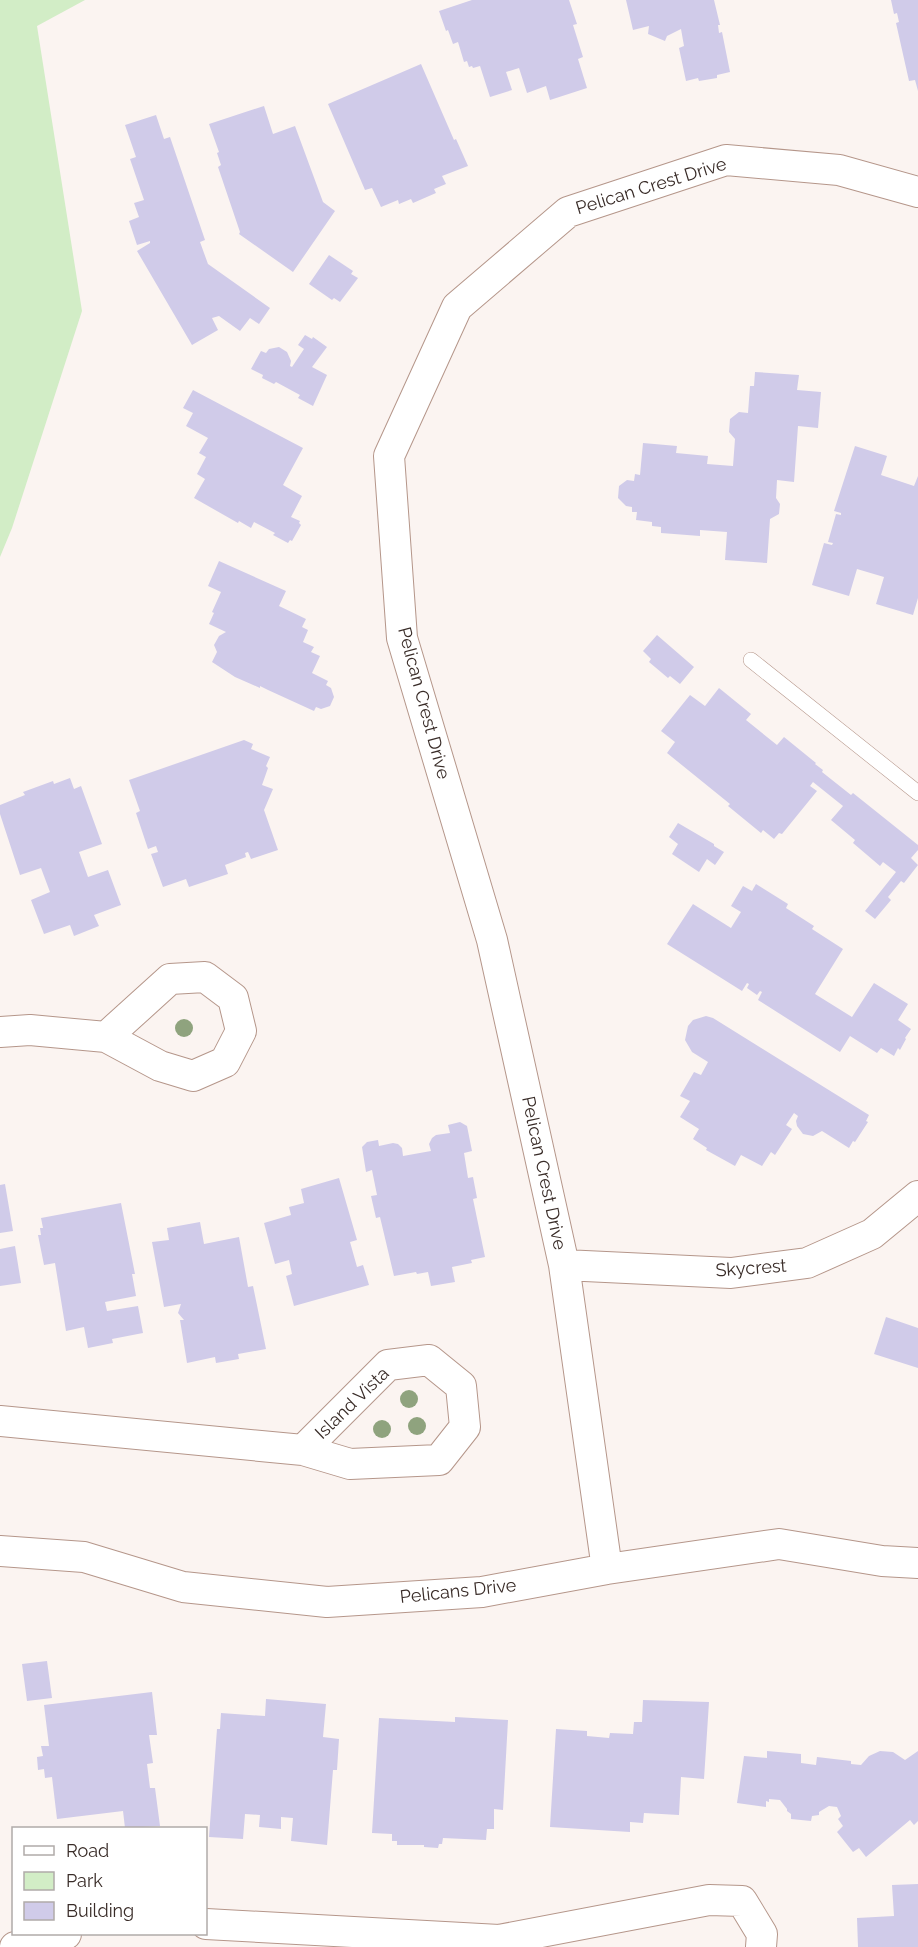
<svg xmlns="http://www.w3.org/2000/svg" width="918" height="1947" font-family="Raleway,sans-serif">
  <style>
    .green { fill: #d2edc6 }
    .building { fill: #d0cbe9 }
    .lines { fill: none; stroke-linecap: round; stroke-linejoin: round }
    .service-casing { stroke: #b5968a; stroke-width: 16 }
    .minor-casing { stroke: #b5968a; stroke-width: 32 }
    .service { stroke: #fff; stroke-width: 15 }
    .minor { stroke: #fff; stroke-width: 30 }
    .tree { fill: #8fa37e }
    .labels { text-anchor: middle; stroke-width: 4.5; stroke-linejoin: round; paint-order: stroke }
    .street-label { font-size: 18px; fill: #392c28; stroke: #fff }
  </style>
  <rect width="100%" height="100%" fill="#fbf4f1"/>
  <path class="green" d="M0,0H85L37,26L82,311L12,528L0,557Z"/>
  <path class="building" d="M472,0H569L577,24L573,25L583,57L578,59L587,88L550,100L546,86L527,93L519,68L506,72L512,90L490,97L480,66L473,68L472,66L469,67L467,61L464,62L458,42L453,44L448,30L446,31L439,11Z
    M626,0H714L720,25H718L719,33L722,32L730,72L717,75V78L699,81L698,78L686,81L679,48L684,46L681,29L667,36L665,41L648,34L649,26L633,30Z
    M891,0H918V91L915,80L909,81L896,23L899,22L897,13L894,14Z
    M421,64L454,140L456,139L468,166L442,176L446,184L434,189L436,193L413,203L411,199L399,204L398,200L381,207L372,188L365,190L328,104Z
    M264,106L273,134L295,126L323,202L335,211L293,272L239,234L240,232L218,167L221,165L217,153L219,152L209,124Z
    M156,115L164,139L170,137L205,240L200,242L208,264L270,308L259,324L250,318L240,331L219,316L212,318L218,330L192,345L137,251L150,243V241L137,245L129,221L139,217L134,203L144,200L130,159L136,157L125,125Z
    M329,255L353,271L351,274L358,278L340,302L334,298L332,300L309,284Z
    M305,335L312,339L313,337L327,347L312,367L327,375L313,406L298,398L300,395L276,382L274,384L262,378L263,375L251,369L261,351L266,353L269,349L279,347L287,352L291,361L290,366L292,367L304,349L298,345Z
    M755,372L799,375L797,390L821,392L818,428L798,426L794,482L777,480L776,498L780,504L779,514L770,519L767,563L725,560L727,532L700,530V536L661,533V527L652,526V522L636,520L637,512H632V507L626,506L618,498L619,486L627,480L634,481L635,474L640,475L643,443L677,446L676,453L708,456L707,464L733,466L735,439L729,432L730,419L739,412L748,413L750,386H754Z
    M193,390L303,448L283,485L302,496L291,517L300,521L299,523L301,525L292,541L290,540L288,543L273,535L275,533L254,522L251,528L239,521L238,523L194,498L205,479L197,474L206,457L199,453L208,438L186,426L193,413L183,408Z
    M855,446L887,456L881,475L914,486L918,476V598L913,615L876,604L884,577L857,569L849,596L812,585L824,543L832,545L833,543L828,542L836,514L841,515V513L834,511Z
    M219,561L286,591L279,606L306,619L302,627L308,630L303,642L314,647L311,652L320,656L312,673L328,681L326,685L331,688L334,697L330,706L321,709L316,707L314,711L268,690L260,686V688L235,677L212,662L217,652L214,645L219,636L226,632L209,624L214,613L212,612L221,592L208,586Z
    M657,635L694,667L680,684L670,676L668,678L649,662L651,659L643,651Z
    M719,688L751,714L746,720L777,745L784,737L816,763L815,764L823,770L822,772L851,795L853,793L918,845V850L911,858L918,865L904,883L901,881L888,897L891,900L875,919L865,911L896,872L883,862L880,866L853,843L855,840L831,820L843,806L813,782L810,786L817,791L782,834L779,833L774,839L763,830L761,833L728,806L730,804L667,753L675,742L661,731L690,695L705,706Z
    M244,740L253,744L251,749L270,757L266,766L268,768L262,785L273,789L264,810L278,850L251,859L248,852L245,853L246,857L225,865L228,874L189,887L186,879L163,887L151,854L158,852L156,846L148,849L136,813L140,811L129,780Z
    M70,778L74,789L81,786L102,844L79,852L88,877L108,870L121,905L94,915L99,926L74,936L70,925L44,934L31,900L50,892L41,868L20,875L0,814V805L25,795L23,792L53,781L54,784Z
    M678,823L714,844V846L724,852L715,865L707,859L699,872L672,854L678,844L669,837Z
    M756,884L788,904L786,908L814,926L812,929L843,949L815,994L852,1017L874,983L908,1004L898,1020L911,1029L905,1038L906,1039L900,1050L898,1048L894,1056L881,1048L877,1053L850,1036L840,1052L758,1000L762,992L760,991L757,995L747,988L749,984L747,983L742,991L667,944L693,904L731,928L741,912L731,906L743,886L752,891Z
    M706,1016L713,1018L869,1115L866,1121L868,1122L855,1142L853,1141L849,1148L822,1131L813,1136L803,1134L797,1126L796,1121L798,1116L794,1113L786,1125L792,1129L775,1155L771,1152L762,1166L741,1155L735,1166L706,1150L707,1148L693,1139L699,1129L680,1117L690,1101L680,1096L694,1072L701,1075L708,1062L692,1052L685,1040L688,1026L693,1020Z
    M460,1122L467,1126L472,1151L464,1153L468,1178L473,1177L477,1198L473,1199L485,1257L471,1260L472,1263L452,1267L455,1282L431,1286L428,1272L417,1274L416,1272L394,1276L380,1217L376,1218L371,1196L377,1195L372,1170L366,1172L362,1147L367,1142L378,1140L379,1146L393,1143L398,1144L402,1148L403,1156L431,1151L429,1144L432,1138L436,1135L450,1133L448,1125Z
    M339,1178L357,1240L350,1242L357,1267L363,1265L369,1285L294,1306L286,1276L292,1274L289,1260L275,1264L264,1223L291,1215L289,1207L304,1203L301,1189Z
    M5,1184L13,1231L0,1233V1185Z
    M121,1203L135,1274H132L136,1296L105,1302L107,1311L138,1306L143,1333L112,1339L113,1343L88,1348L84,1327L66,1331L55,1263L44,1265L38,1235H41L40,1228H43L41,1218Z
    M200,1222L204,1244L239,1237L248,1287L253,1286L266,1349L238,1354L239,1359L216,1363L215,1357L187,1363L180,1320H184L178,1313L181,1304L164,1307L152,1242L169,1240L167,1228Z
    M15,1246L21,1283L0,1286V1249Z
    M886,1317L918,1328V1368L874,1354Z
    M47,1661L52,1698L27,1701L22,1664Z
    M152,1692L157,1735H149L153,1763L147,1764L150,1788H155L160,1826L125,1828L123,1811L57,1819L52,1777L45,1778L44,1769L38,1770L37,1757L43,1756L41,1746H49L44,1705Z
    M266,1699L326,1704L323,1737L339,1739L337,1770H333L327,1845L291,1841L293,1818L281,1817V1829L259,1827L260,1815L245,1814L243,1839L209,1837L217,1729H220L221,1713L265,1716Z
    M643,1700L709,1702L704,1779L681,1777L679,1815L644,1813L643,1823L630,1822V1832L550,1827L556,1729L587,1731V1736L609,1738L610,1733L633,1734L634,1722H642Z
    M455,1717L508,1720L503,1810L494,1809V1829H487L486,1840L443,1838L442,1844H439L438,1848L424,1847V1845H397V1841H392V1834L372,1833L379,1718L455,1722Z
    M767,1751L801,1754V1763L816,1765L817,1757L851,1761V1764L861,1765L869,1756L880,1751L893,1752L905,1760L918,1751V1821L914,1825L910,1820L866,1857L859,1848L853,1852L837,1832L843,1826L838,1819L841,1816L837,1807L829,1806L819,1812V1815L812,1816L811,1821L791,1819V1814L787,1811V1809L780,1800L769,1799V1802L766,1801V1807L737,1803L744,1756L767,1758Z
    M918,1884V1947H858L857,1918L894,1916L892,1885Z"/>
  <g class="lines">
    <g class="service-casing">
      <path id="service" d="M751,660L918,793"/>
    </g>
    <g class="minor-casing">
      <path id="minor" d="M0,1032L30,1030L106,1037L160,1066L193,1076L225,1062L241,1031L233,998L205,977L170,979L106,1037
        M564,1265L731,1273L807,1263L872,1234L918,1196
        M0,1421L303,1450L350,1464L439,1460L465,1427L461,1386L429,1360L388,1365L303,1450
        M0,1551L84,1557L183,1587L327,1602L482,1592L607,1569L779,1544L882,1561L918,1563
        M607,1569L564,1265L492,940L402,638L389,456L457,307L568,212L726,160L839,170L918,192
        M206,1924L499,1940L709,1900L742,1901L762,1934L761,1947
        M15,1947L66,1934"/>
    </g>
    <use href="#service" class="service"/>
    <use href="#minor" class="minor"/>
  </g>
  <g class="tree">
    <circle cx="184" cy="1028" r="9"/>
    <circle cx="409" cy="1399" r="9"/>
    <circle cx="417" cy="1426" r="9"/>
    <circle cx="382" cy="1429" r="9"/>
  </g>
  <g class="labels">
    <g class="street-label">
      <text transform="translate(651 186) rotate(-17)" y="6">Pelican Crest Drive</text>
      <text transform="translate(424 703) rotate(75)" y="6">Pelican Crest Drive</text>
      <text transform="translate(544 1173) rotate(78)" y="6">Pelican Crest Drive</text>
      <text transform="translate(751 1268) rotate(-4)" y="6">Skycrest</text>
      <text transform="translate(352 1403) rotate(-44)" y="6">Island Vista</text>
      <text transform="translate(458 1591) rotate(-6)" y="6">Pelicans Drive</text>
    </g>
  </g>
  <rect x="12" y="1827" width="195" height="108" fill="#ffffff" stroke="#b0aba9" stroke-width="1.5"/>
  <rect x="24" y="1846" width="30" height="9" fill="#ffffff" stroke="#b0aba9" stroke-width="1.5"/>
  <text x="66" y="1857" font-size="18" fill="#392c28">Road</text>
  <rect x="24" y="1872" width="30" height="18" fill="#d2edc6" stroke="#b0aba9" stroke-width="1.5"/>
  <text x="66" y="1887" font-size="18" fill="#392c28">Park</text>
  <rect x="24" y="1902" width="30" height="18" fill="#d0cbe9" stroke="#b0aba9" stroke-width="1.5"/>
  <text x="66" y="1917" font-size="18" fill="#392c28">Building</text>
</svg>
